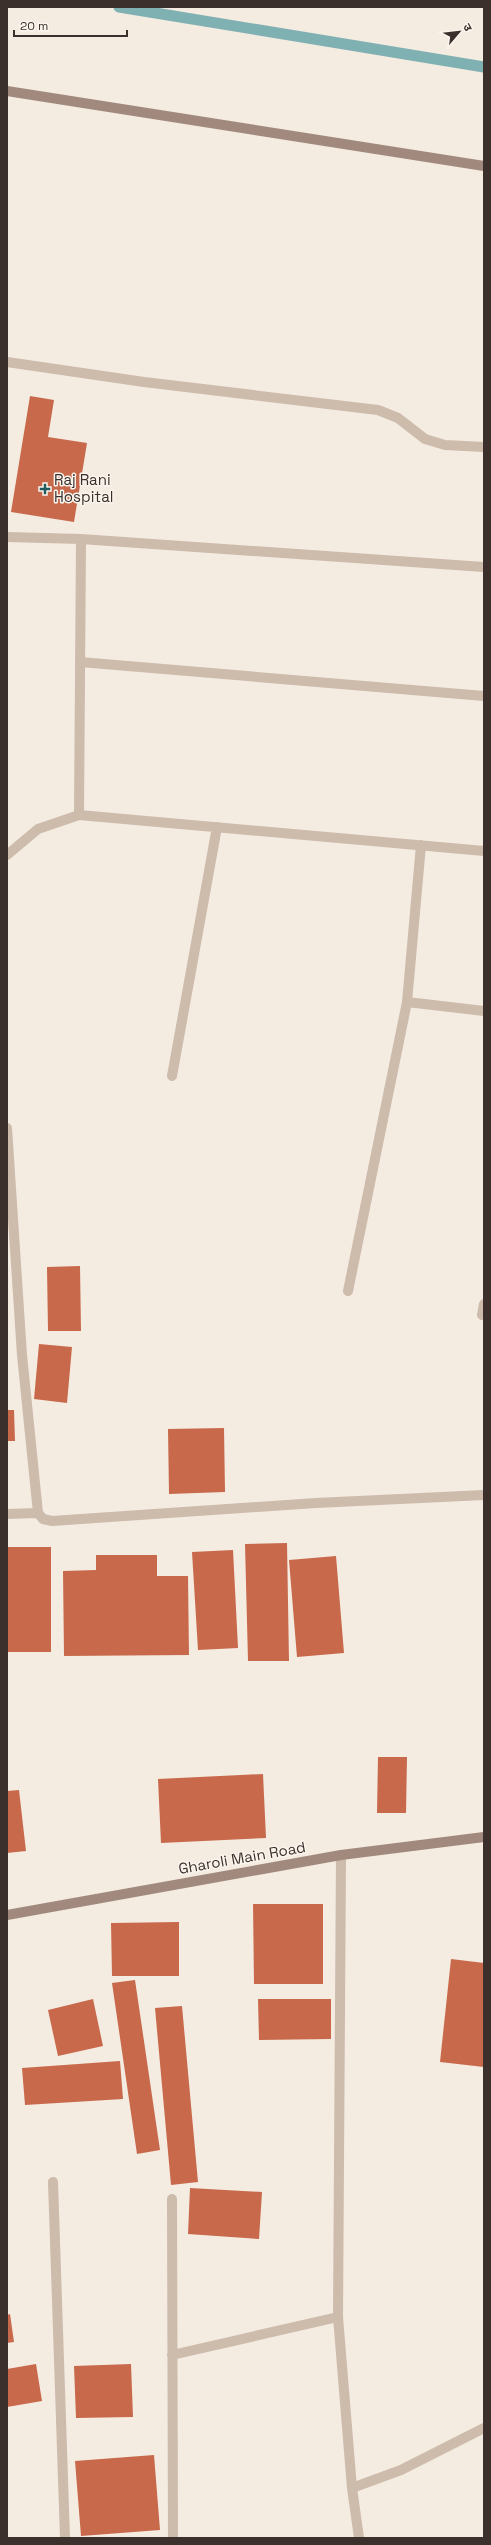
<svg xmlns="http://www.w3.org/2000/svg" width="491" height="2545" font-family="'Space Grotesk','Noto Sans Devanagari',sans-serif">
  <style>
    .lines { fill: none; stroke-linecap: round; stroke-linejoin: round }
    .stream { stroke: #7fb0b2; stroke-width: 11 }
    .building { fill: #c8694b }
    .street { stroke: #cdbbac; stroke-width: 10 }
    .secondary { stroke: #a18a7d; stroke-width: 10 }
    .poi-dot { fill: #1f5a5e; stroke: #fbf5ee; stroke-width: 1.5 }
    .labels { text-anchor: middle; stroke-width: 3; stroke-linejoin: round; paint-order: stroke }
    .poi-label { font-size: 15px; fill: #3b302b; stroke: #fbf5ee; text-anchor: start }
    .street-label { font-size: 15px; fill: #3b302b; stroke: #fbf5ee }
  </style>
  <rect width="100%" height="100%" fill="#f4ebe1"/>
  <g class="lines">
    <path class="stream" d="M119,7L484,67"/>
  </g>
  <path class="building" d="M30,396L54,400L48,437L87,443L74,522L11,512Z
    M80,1266L81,1331H48L47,1267Z
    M39,1344L72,1347L67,1403L34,1399Z
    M7,1410H14L15,1441H7Z
    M224,1428L225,1492L169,1494L168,1429Z
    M287,1543L289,1661H248L245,1544Z
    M7,1547H51V1652H7Z
    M233,1550L238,1648L198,1650L192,1552Z
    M96,1555H157V1576H188L189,1655L64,1656L63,1571L96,1570Z
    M336,1556L344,1653L297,1657L289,1560Z
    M378,1757H407L406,1813H377Z
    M263,1774L266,1838L161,1843L158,1779Z
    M19,1790L26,1851L7,1853V1791Z
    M253,1904H323V1984H254Z
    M179,1922V1976H112L111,1923Z
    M451,1959L484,1963V2067L440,2062Z
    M135,1980L160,2150L137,2154L112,1983Z
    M93,1999L103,2046L58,2056L48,2010Z
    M258,1999H331V2039L259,2040Z
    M182,2006L198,2182L171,2185L155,2008Z
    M120,2061L123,2099L25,2105L22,2068Z
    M190,2188L262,2192L259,2239L188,2234Z
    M10,2314L14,2342L7,2343V2315Z
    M36,2364L42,2401L7,2407V2369Z
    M131,2364L133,2417L76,2418L74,2366Z
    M154,2455L160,2530L81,2536L75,2461Z"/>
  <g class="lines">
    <path class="street" d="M7,362L144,382L378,410L398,418L425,439L445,445L484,447
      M7,537L81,539L484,567
      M80,662L484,696
      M79,815L81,539
      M7,855L38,829L79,815L484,851
      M407,1002L484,1011
      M172,1076L217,827
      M7,1128L22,1355L38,1513L43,1519L52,1521L316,1503L484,1495
      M348,1291L407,1002L421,845
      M482,1315L484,1304
      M7,1514L38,1513
      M341,1855L338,2317L352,2488L359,2538
      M53,2182L65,2538
      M172,2199L173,2538
      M172,2355L338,2317
      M352,2488L401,2470L484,2428"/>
    <path class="secondary" d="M7,91L484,166
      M7,1915L341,1855L484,1837"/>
  </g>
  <path class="poi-dot" d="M43 483h4v4h4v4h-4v4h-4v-4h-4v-4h4z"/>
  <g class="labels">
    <g class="poi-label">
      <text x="54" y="485">Raj Rani<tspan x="54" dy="17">Hospital</tspan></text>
    </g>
    <g class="street-label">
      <text transform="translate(242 1858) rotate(-10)" y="5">Gharoli Main Road</text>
    </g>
  </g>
  <rect width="491" height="2545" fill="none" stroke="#3b302b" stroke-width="16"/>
  <g transform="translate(459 32) rotate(62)" stroke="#fbf5ee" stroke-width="3" paint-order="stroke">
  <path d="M0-3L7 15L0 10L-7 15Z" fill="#3b302b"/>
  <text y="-6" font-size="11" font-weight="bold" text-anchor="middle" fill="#3b302b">उ</text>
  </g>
  <path d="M14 30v6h113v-6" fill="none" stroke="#3b302b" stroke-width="2"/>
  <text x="20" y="30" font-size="12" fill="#3b302b" stroke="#fbf5ee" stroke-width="3" paint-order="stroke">20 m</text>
</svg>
